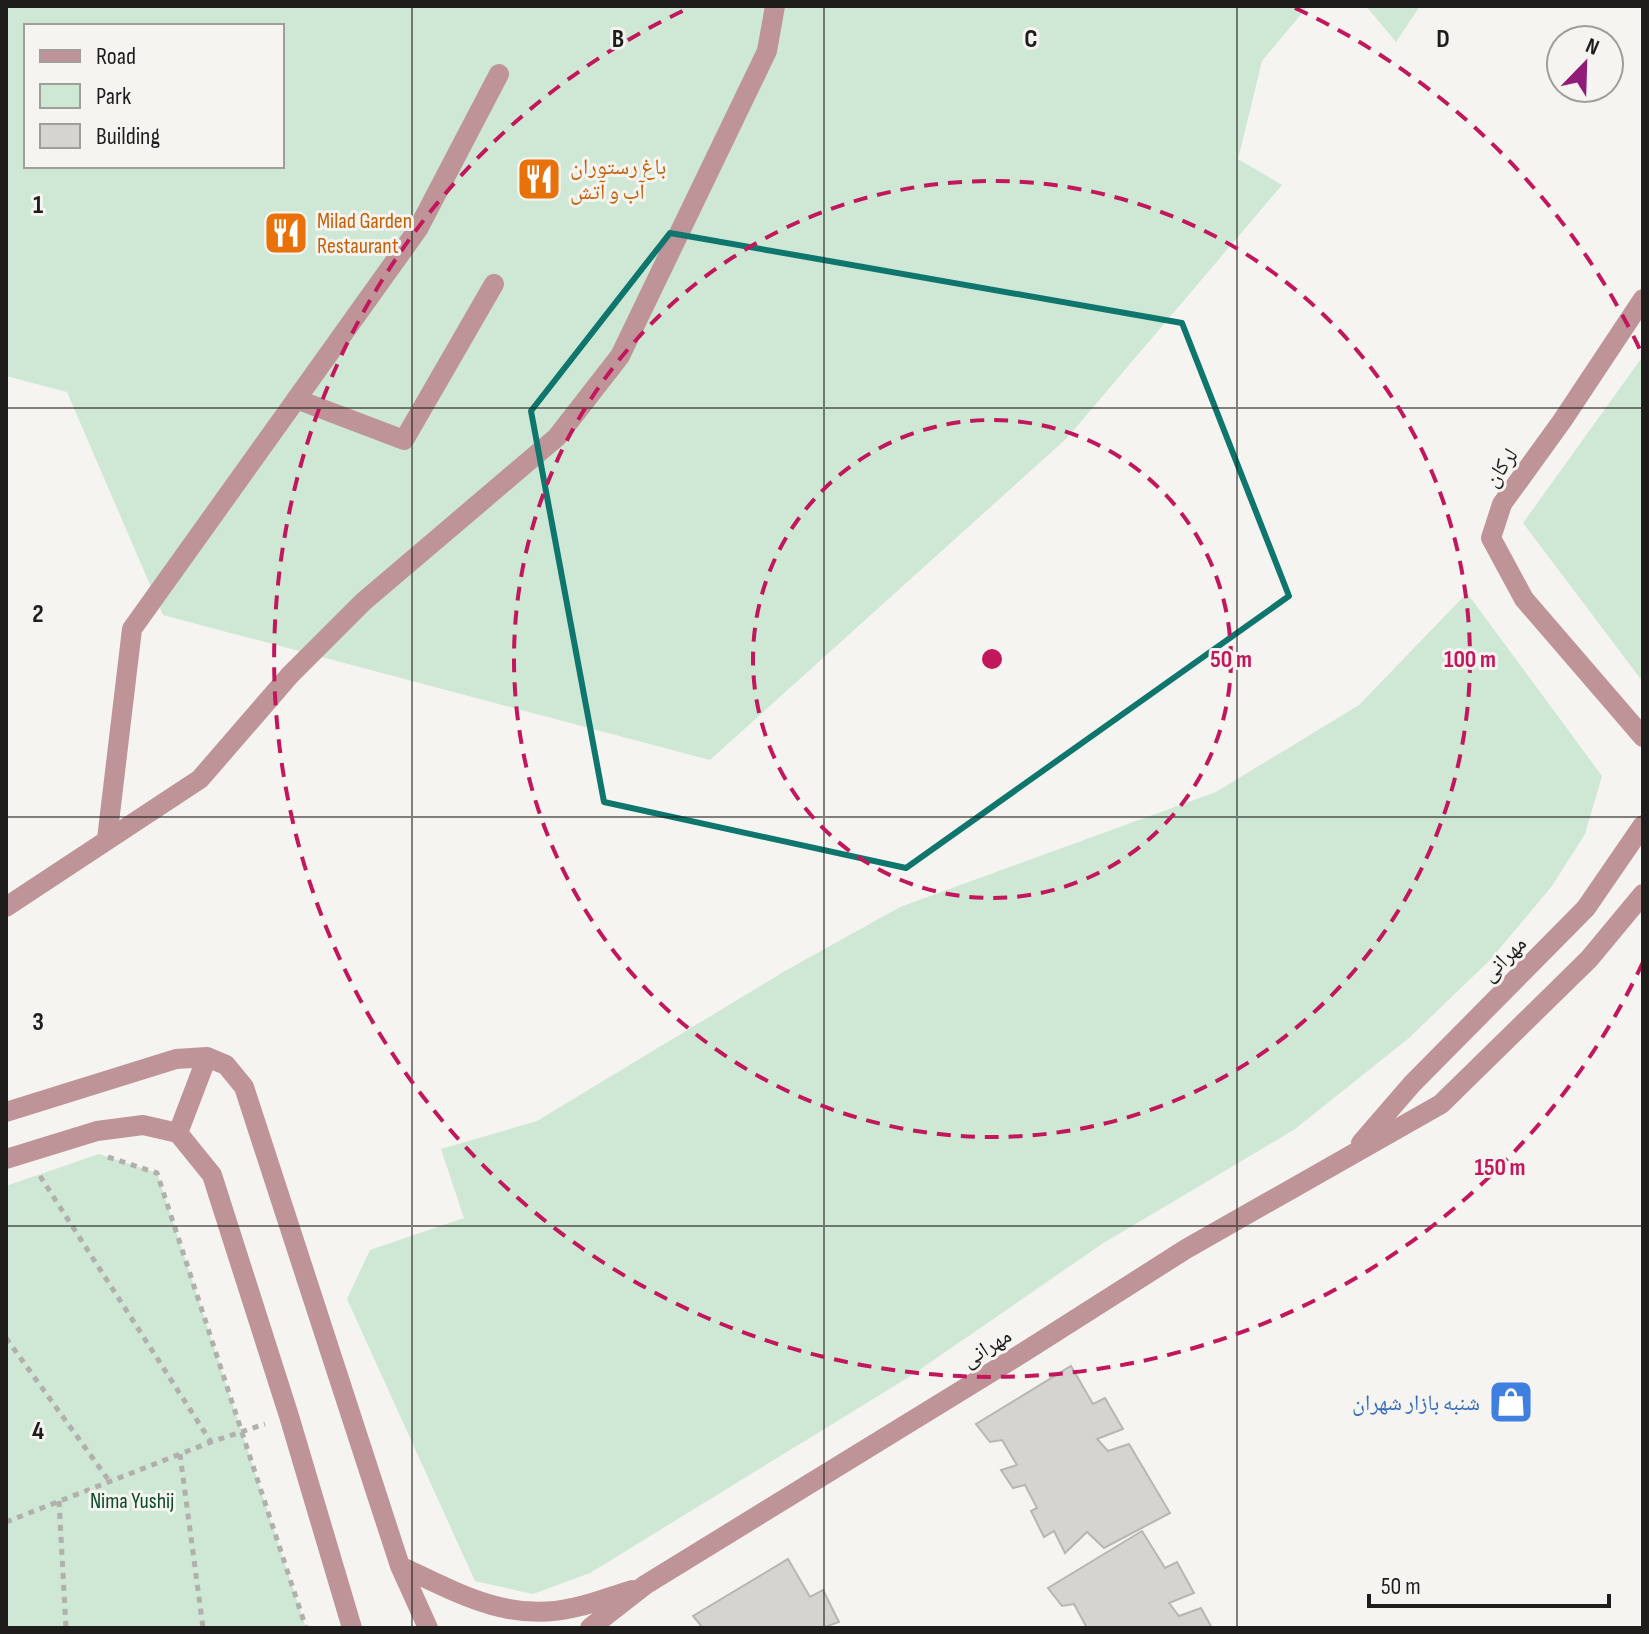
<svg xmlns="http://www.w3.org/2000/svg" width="1649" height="1634" font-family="'Sofia Sans Condensed','Noto Naskh Arabic',sans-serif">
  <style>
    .green { fill: #cee8d5; fill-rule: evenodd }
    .building { fill: #d6d4d0; stroke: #b8b6b2; stroke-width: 2 }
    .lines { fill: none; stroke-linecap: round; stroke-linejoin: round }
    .path { stroke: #b1b0ad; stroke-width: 5; stroke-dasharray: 6 6; stroke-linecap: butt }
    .minor { stroke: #be9498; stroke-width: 20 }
    .marked { fill: none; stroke: #0f766e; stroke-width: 6; stroke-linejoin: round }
    .grid { fill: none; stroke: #1e1d1c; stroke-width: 2; stroke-opacity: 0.55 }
    .ring { fill: none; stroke: #c2185b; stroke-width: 4; stroke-dasharray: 14 10 }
    .labels { text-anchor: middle; stroke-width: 6; stroke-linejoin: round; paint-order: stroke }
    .food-label { font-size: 22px; fill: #c56008; stroke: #f5f4f0; text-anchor: start }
    .street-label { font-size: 22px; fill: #1e1d1c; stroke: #f5f4f0 }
    .shop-label { font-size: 22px; fill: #366cbe; stroke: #f5f4f0; text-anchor: end }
    .park-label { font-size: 22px; fill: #0a4b29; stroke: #f5f4f0 }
    .grid-label { font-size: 26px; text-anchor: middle; font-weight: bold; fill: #1e1d1c; stroke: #f5f4f0; stroke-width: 6; stroke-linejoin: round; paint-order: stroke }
    .centre { fill: #c2185b; stroke: #f5f4f0; stroke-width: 4 }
    .ring-label { font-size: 24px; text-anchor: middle; font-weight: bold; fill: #c2185b; stroke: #f5f4f0; stroke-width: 6; stroke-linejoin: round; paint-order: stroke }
  </style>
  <rect width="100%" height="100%" fill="#f5f4f0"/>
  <path class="green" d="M6,6H1308L1262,61L1238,159L1282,185L1067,438L710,760L163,615L67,392L6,376ZM26,26H282V166H26Z
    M1366,6H1420L1396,42Z
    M1643,356V682L1523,523Z
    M1467,593L1602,776L1585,834L1552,886L1490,960L1409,1038L1295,1129L1102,1244L909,1377L590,1573L533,1594L475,1581L347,1299L370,1250L464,1218L441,1149L537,1121L785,971L900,907L1216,792L1359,705Z
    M99,1154L157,1173L306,1628H6V1186Z"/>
  <path class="building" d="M1071,1366L1093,1404L1105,1398L1123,1429L1097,1439L1108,1451L1129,1444L1170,1513L1104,1548L1087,1532L1065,1553L1054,1531L1044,1537L1031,1511L1037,1508L1025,1485L1013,1488L1001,1470L1017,1465L1002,1440L990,1442L976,1424Z
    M1142,1531L1165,1568L1177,1562L1194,1593L1169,1603L1179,1616L1201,1608L1212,1628H1087L1074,1604L1062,1606L1048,1588Z
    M788,1559L810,1597L823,1590L839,1622L822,1628H703L693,1616Z"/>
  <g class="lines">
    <path class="path" d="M108,1157L157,1173L306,1628
      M40,1176L211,1442
      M6,1338L110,1482
      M180,1454L203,1628
      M59,1501L66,1628
      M6,1522L211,1442L265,1424"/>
    <path class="minor" d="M1643,299L1562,421L1502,504L1491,538L1524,599L1643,737
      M296,399L404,440L494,284
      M107,839L132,629L418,229L499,74
      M6,907L200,779L290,675L363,602L557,437L620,356L767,51L775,6
      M6,1112L176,1059L207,1057L226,1065L244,1087L400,1566L428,1628
      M178,1133L212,1175L289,1416L352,1628
      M178,1133L207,1057
      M1361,1143L1412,1084L1586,908L1643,825
      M6,1159L97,1131L143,1125L178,1133
      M400,1566C456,1592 508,1623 572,1608C592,1604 612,1596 632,1590
      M590,1628L645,1585L1024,1352L1186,1249L1441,1104L1589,959L1643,894"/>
  </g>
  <path class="marked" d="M670,233L1182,323L1289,596L906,868L604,802L531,411Z"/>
  <path class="grid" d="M412,6V1628M824,6V1628M1237,6V1628M6,408H1643M6,817H1643M6,1226H1643"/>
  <g class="ring">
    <circle cx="992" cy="659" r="239"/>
    <circle cx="992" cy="659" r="478"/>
    <path d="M1643 962A718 718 0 1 1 689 8M1295 8A718 718 0 0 1 1643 356"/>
  </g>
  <defs>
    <g id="restaurant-square" transform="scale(2.3)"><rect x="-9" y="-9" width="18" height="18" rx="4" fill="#e8710a" stroke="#f5f4f0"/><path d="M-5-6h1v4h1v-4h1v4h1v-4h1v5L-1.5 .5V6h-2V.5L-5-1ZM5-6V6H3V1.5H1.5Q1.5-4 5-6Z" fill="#fff"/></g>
    <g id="shop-square" transform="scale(2.3)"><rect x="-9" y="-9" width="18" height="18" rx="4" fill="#3f7fe0" stroke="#f5f4f0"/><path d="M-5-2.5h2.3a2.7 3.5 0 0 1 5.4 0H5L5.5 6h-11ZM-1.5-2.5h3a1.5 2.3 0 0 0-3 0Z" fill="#fff"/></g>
  </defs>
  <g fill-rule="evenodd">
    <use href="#restaurant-square" x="539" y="179"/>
    <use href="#restaurant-square" x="286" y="233"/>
    <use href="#shop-square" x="1511" y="1402"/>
  </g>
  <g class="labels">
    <g class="food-label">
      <text x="570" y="174">باغ رستوران<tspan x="570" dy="25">آب و آتش</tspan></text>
      <text x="317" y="228">Milad Garden<tspan x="317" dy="25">Restaurant</tspan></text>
    </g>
    <g class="street-label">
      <text transform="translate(1500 467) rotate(-55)" y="8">لرکان</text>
      <text transform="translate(1503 958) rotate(-45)" y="8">مهرانی</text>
      <text transform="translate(986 1347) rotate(-32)" y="8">مهرانی</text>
    </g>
    <g class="shop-label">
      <text x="1480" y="1410">شنبه بازار شهران</text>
    </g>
    <g class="park-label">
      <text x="132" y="1508">Nima Yushij</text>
    </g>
  </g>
  <g class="grid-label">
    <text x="618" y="47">B</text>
    <text x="1031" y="47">C</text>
    <text x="1443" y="47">D</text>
    <text x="38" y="213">1</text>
    <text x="38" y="622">2</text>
    <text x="38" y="1030">3</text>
    <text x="38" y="1439">4</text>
  </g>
  <circle cx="992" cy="659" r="12" class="centre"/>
  <g class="ring-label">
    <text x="1231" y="667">50 m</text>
    <text x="1470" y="667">100 m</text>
    <text x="1500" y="1175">150 m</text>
  </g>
  <rect width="1649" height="1634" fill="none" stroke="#1e1d1c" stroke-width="16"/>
  <rect x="24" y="24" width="260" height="144" fill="#f5f4f0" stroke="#9f9e9b" stroke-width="2"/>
  <rect x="40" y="50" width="40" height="12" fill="#be9498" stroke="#9f9e9b" stroke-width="2"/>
  <text x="96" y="64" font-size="24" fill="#1e1d1c">Road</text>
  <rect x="40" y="84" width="40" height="24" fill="#cee8d5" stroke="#9f9e9b" stroke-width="2"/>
  <text x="96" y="104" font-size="24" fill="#1e1d1c">Park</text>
  <rect x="40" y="124" width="40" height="24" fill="#d6d4d0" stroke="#9f9e9b" stroke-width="2"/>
  <text x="96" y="144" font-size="24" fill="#1e1d1c">Building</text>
  <g transform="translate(1585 64) rotate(23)"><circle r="38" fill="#f5f4f0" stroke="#9f9e9b" stroke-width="2"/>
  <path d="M0-6L14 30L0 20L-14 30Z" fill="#921b79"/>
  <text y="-12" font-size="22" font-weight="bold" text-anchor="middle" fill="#1e1d1c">N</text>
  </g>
  <path d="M1369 1594v12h240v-12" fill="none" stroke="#1e1d1c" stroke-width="4"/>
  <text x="1381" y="1594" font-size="24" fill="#1e1d1c" stroke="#f5f4f0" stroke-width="6" paint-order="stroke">50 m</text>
</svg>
